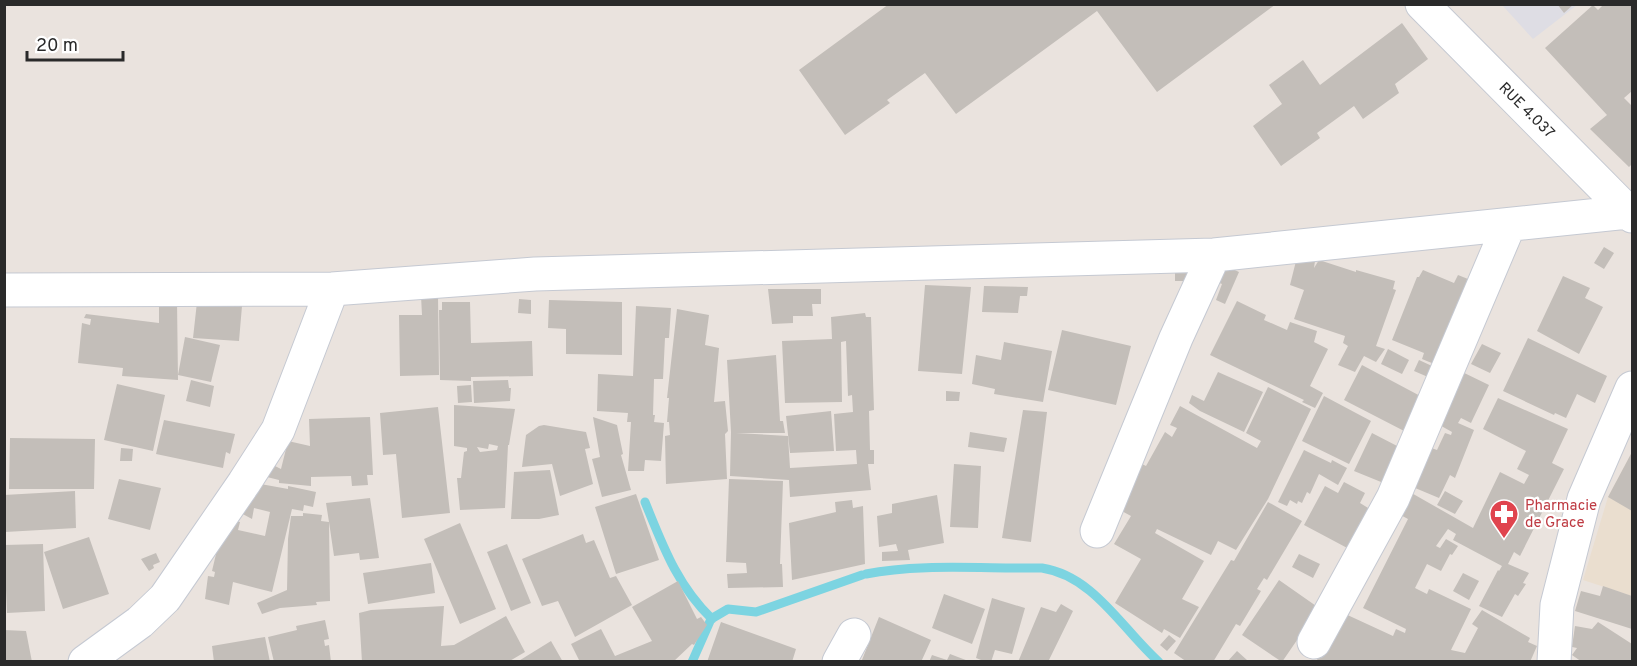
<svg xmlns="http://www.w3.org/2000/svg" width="1637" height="666" font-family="Overpass,sans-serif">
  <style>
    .industrial { fill: #dedde4 }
    .education { fill: #eadecf }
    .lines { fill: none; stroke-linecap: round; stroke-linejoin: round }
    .stream { stroke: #7cd4e1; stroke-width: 9 }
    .building { fill: #c3beb9; fill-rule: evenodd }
    .minor-casing { stroke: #c5c9d2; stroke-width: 35 }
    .minor { stroke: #fff; stroke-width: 33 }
    .labels { text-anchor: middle; stroke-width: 4.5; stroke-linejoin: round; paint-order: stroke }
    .street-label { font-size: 15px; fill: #2a2a2a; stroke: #fff }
    .health-label { font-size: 15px; fill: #be3a42; stroke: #fff; text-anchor: start }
  </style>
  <rect width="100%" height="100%" fill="#eae3de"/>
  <path class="industrial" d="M1502,5H1577L1533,39Z"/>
  <path class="education" d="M1632,452V596L1583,580L1608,497Z"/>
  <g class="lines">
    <path class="stream" d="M645,502C663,546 677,585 712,619
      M866,574C919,563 986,569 1042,568C1094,576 1122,629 1159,662
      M692,662L711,619L728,609L756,612L862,575"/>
  </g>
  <path class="building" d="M889,4H1276L1157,92L1097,11L956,114L925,73L887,100L890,103L845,135L799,70Z
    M1557,4H1574L1564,13Z
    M1604,4H1632V91L1624,98L1632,106V164L1629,167L1590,129L1607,115L1545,48L1593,5L1598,10Z
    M1402,23L1428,59L1395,84L1399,93L1363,119L1354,106L1317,133L1320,138L1281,166L1253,126L1282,104L1269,85L1303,60L1320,85Z
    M1604,247L1614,253L1604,269L1594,263Z
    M1297,257L1315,261L1314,268L1319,260L1356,272V270L1395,281L1393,289L1396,290L1376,346L1385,349L1376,362L1364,356L1355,372L1338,365L1348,346L1343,343L1345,336L1294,319L1304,290L1290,285Z
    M1226,266L1239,272L1225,304L1216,300L1222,284L1217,282Z
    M1423,270L1454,283L1458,275L1478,283L1439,366L1422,359L1424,353L1392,340L1417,277H1419Z
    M1175,272H1189L1190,281H1175Z
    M1563,276L1590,288L1585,298L1603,307L1579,354L1537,331Z
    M925,285L971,287L962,374L918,371Z
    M984,286L1028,287L1027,296H1020L1018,313L982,312Z
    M768,289H821V304H812L813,316H793V323L772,324Z
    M421,296H438L439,375L400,376L399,315H422Z
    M159,299L177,301L178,380L122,376L123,368L78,363L82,323L90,325L91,319L84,318L86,314L159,323Z
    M519,299L531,300V314L518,313Z
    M549,300L622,302V355L566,354V329L548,328Z
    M1237,301L1266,315L1264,320L1287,330L1290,322L1317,331L1314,342L1328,349L1310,386L1323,393L1315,408L1302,402L1304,400L1210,355Z
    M197,302L242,306L239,341L193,338Z
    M442,302H470L471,343L532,341L533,376L471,377V381L440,380L439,310H442Z
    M636,306L671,308L669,338H665L663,379H654L653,415H655L654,422L664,423L661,461L645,460L644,471H628L631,422H627L628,413L597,411L598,374L633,376Z
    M677,309L709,315L705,345L719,348L714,402L725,401L728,431L725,434L727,479L666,484L665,436L670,435L669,422H667L669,398H667Z
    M865,313L866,317H871L874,410L869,411L870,450H874V464H868L871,490L790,497L789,480L730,476L731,432L727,360L776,355L780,421H783L785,433H736L788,436L790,468L857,464L856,450L836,451L834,414L853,412L852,395L848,396L846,341L841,342L842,402L785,403L782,341L832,339L831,317Z
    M1062,330L1131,346L1116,405L1048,390Z
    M185,337L220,345L211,382L178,375Z
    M1528,338L1607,376L1595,403L1577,394L1566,418L1555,413L1554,415L1503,391Z
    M1004,342L1052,351L1043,402L994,394L995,389L972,384L976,355L1001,360Z
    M1482,344L1501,353L1490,373L1471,364Z
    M1388,349L1409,360L1402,374L1381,364Z
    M1419,360L1432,366L1428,377L1414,371Z
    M1362,365L1424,398L1408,433L1344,400Z
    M1454,368L1489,385L1471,423L1461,418L1458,423L1474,430L1455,478L1450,475L1439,498L1408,485L1426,446L1437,450L1445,433L1451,435L1452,432L1436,423Z
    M1218,372L1263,392L1244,432L1200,411L1189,403L1192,395L1204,401Z
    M191,380L214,386L210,407L186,401Z
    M508,380L509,388H511L510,401L474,403L473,381Z
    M117,384L165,395L153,451L104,440Z
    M471,385L472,402L458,403L457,386Z
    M1268,387L1311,409L1268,499L1236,550L1218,541L1211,555L1157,529L1155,533L1204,561L1182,599L1199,607L1180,638L1164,629L1162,633L1115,603L1141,559L1114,544L1131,516L1118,509L1142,464L1146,466L1165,432L1172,437L1177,428L1170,425L1180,406L1257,448L1261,441L1246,433Z
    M946,391L960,392L959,401H946Z
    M1324,396L1371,421L1349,464L1302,441Z
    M1498,398L1568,429L1552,463L1564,469L1520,556L1514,552L1508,564L1529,573L1523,583L1526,584L1518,596L1515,594L1502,617L1479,606L1498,570L1499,571L1502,566L1453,540L1456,534L1448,529L1436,546L1440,548L1446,539L1458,546L1452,555L1450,554L1441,571L1427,564L1415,588L1427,594L1429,589L1471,609L1451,650L1465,653L1478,628L1472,624L1482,610L1530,638L1528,642L1537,646L1530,662H1316L1341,612L1393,636L1396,629L1405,633L1406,629L1363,608L1408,519L1395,512L1408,491L1473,528L1500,472L1524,484L1529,475L1517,469L1526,451L1483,429Z
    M454,405L515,409L509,445H508L505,508L460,510L457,478H461L464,452L467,451V448L454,446ZM489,444L498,446L497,450L480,452L477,447L488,449Z
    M438,407L450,513L402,518L396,454L383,455L380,413Z
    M1023,410L1047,412L1031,542L1002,538Z
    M831,411L834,451L790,453L786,416Z
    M370,417L373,475H367L368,485L352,486L351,476L311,477V486L279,483V480L267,477L271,464L281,469L288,441L310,446L309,419Z
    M593,417L617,425L623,454L621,455L631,490L602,497L592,459L600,457Z
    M164,420L235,434L230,454L226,452L223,468L156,454Z
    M544,425L586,432L590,448L585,449L593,484L560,496L552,464L522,467L526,435L539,426Z
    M970,432L1007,438L1004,452L968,447Z
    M1372,433L1401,448L1386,484L1354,471Z
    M10,438L95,439L94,489H9Z
    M121,448L133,449L132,461H120Z
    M1304,450L1331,463L1332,460L1347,468L1338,485L1319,474L1310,494L1307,492L1302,503L1298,501L1297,504L1290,500L1287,506L1278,502Z
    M1632,452V511L1608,497Z
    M954,464L981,466L978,528L950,527Z
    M550,470L559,515L539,519H511L514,472Z
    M119,479L161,488L150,530L108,519Z
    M729,479L783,481L780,564H782L783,587L728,588L727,574L747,573L746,563L726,562Z
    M1344,482L1365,493L1360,503L1373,511L1351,550L1304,525L1325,486L1338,493Z
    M255,483L288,489V486L316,492L313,507L304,505L303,511L292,509L272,592L233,582L229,605L205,599L208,576L214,577L215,572L212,571L221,533L234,521L240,522L238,530L265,536L270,512L254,508L252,519L239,512Z
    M75,491L76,528L5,532L4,495Z
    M1445,491L1463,501L1455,514L1437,505Z
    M636,494L659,560L616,574L595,507Z
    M937,495L944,543L908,550L910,560L882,561V552L898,551L896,544L879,547L877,516L892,513V504Z
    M370,498L379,558L360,560L359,553L334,556L329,522L330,601L316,602L317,605L280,608L262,614L257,603L287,590L288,539L291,516H303V513L322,515L321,521L329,522L326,503Z
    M852,500L853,508L863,506L865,564L792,580L789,523L836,512L835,502Z
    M1268,502L1302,521L1267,580L1264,578L1257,589L1261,591L1240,626L1236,624L1213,662H1187L1174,653L1231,560L1234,561Z
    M460,523L496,609L460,624L424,539Z
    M583,534L586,543L594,540L610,578L616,576L632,605L575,637L558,601L542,606L522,559Z
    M89,537L109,594L63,609L44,552Z
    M43,544L45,611L7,613L4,545Z
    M507,544L531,603L511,611L487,552Z
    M156,553L160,562L153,565L154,568L149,571L141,559Z
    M1299,554L1320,564L1313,578L1292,567Z
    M431,563L435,593L368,604L363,573Z
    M1463,573L1479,581L1469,600L1453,591Z
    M1279,580L1319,608L1282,662L1242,635Z
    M678,581L697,619L701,617L707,625L694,645L692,644L673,662H580L571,644L601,629L615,656L652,641L632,607Z
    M1603,586L1632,596V629L1575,611L1581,591L1600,596Z
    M944,594L985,609L972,644L932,628Z
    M992,598L1025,608L1012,654L995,650L991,662H986L976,658Z
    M1061,604L1073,611L1048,662H1018L1041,607L1056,612Z
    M444,606L441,646L454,645L506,616L525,652L508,662H362L359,613L371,610Z
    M879,617L931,640L921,662L862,660Z
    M325,620L329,639L324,640L325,646L329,645L331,662H274L268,637L297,630L296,626Z
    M721,622L796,649L792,662H707Z
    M1598,622L1632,644V662H1582L1572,655L1577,648L1572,647L1575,626L1592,629Z
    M4,630L26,631L32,662H4Z
    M1169,635L1176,641L1167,651L1160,645Z
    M265,637L270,662H214L212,646Z
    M551,641L563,662H517Z
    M1237,651L1247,660L1227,662Z
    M950,654L971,662H929L932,655L947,660Z"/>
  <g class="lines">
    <g class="minor-casing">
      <path id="minor" d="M1422,4L1632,216
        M4,290L332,289L535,274L1214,255L1628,212
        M1097,531L1176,338L1214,255
        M1314,642L1393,498L1509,225
        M85,662L140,622L165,598L244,483L278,430L332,289
        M839,662L854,635
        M1554,662L1557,605L1584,499L1632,388"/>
    </g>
    <use href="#minor" class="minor"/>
  </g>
  <defs>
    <g id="pharmacy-pin" transform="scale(1.5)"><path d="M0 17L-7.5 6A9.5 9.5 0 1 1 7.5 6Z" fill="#e0444e" stroke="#fff"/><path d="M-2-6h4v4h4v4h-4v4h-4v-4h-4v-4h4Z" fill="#fff"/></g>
  </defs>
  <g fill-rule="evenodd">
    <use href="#pharmacy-pin" x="1504" y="514"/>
  </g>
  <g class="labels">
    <g class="street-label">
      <text transform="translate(1527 110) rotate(45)" y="5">RUE 4.037</text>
    </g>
    <g class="health-label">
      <text x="1525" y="510">Pharmacie<tspan x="1525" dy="17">de Grace</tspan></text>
    </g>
  </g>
  <rect width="1637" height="666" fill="none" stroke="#2a2a2a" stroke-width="12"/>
  <path d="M27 51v9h96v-9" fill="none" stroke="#2a2a2a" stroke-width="3"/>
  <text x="36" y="51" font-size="18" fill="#2a2a2a" stroke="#ffffff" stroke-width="4.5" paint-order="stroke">20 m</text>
</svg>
